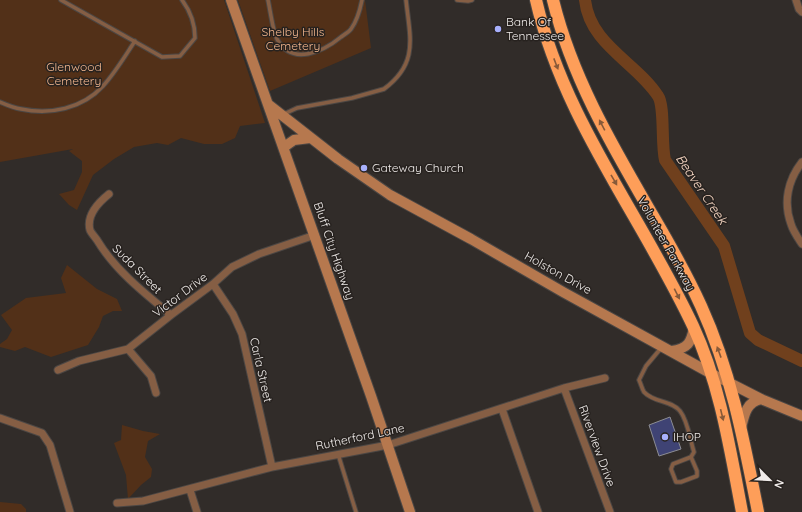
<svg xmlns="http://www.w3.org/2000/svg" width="802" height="512" font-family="Quicksand,sans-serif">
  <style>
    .green { fill: #523018 }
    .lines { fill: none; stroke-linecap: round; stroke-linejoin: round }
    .river { stroke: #70401d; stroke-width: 12 }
    .building { fill: #3f4374; stroke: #8c8d93 }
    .lane-casing { stroke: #4c4744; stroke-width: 5.5 }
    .street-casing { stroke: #4c4744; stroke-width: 9 }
    .secondary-casing { stroke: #4c4744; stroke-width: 12 }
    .highway-casing { stroke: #4c4744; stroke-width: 14 }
    .lane { stroke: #855e44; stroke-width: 3.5 }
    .street { stroke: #855e44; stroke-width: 7 }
    .secondary { stroke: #b6784e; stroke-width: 10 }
    .highway { stroke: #fe9e59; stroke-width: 12 }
    .oneway { fill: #885a39 }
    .poi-dot { fill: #a8b0fc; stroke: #27221f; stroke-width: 1.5 }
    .labels { text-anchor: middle; stroke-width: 3; stroke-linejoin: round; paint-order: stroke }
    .poi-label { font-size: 12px; fill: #efebe9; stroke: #27221f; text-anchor: start }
    .park-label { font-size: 12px; fill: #f6b88f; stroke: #27221f }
    .street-label { font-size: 12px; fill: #efebe9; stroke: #27221f }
    .water-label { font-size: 13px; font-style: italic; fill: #f7d7c3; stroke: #27221f }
  </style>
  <rect width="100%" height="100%" fill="#312c29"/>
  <path class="green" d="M0,0H224L265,123L240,126L235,138L222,144H204L181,138L168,145L157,143L134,147L114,159L93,175L77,210L69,205L59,194L74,190L82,172V161L69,151L73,149L0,162Z
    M238,0H365L371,48L270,91Z
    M67,265L97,289L117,299L122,311H113L103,316L99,327L88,345L51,357L25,347L15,351L0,347V344L7,339L12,330L1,315L26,298L66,293L61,278Z
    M122,425L143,431L160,434L148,441L145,457L152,469L151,477L141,485L128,499L126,475L114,443L121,440Z
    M0,502L21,504L26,509V512H0Z"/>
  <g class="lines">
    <path class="river" d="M585,0C590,45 636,62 658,96C665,106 661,144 665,160L724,246L750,333L758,340L802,361"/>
  </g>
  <path class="building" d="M670,417L681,449L659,456L649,425Z"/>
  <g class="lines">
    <g class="lane-casing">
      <path id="lane" d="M61,0L162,57L180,56L195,38C195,23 191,12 182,0
        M268,0C270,9 273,32 277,39C292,67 324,51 341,37C345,34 349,32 351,29C357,21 360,10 362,0
        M457,0L468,1L472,0
        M0,102C7,105 14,108 21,109C50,115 82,109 103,86C115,73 125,56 135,41
        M284,114L297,108L352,98L384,89C419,63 410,38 406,0
        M662,347L646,366L639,380C641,384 642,389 644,392C654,403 671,400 680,411C688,421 690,440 694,452L691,457L673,464L671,469L676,482H681L697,476V471L691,457
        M338,454L356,512"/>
    </g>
    <g class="street-casing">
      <path id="street" d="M796,0L799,9L802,12
        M802,162C788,180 783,202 791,224C793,231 798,238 802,244
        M109,194C99,202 86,215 90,230C91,233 95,237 97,240C115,270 144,293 171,315
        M213,284L233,314L242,334L272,467
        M128,349L151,376L156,393
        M58,370L79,361L128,349L171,315L213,284L232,267L259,254L315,235
        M564,388L610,512
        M502,409L538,512
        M0,418L42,433L50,445L70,512
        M190,490L197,512
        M117,503L143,501L272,467L388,445L564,388L605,378"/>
    </g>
    <g class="secondary-casing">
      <path id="secondary" d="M231,0L371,396L410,512
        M269,105L338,159L390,195L471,239L563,292L712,374L761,399L802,416
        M284,147L294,140L310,138
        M672,351C688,348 691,343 694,328
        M741,428C744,416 746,402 761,399"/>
    </g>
    <g class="highway-casing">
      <path id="highway" d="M536,0C563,119 642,217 693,326C720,384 730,449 742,512
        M553,0C572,78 613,147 653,216C670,245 687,275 701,306C731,372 744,441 758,512"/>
    </g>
    <use href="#lane" class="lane"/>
    <use href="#street" class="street"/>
    <use href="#secondary" class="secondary"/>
    <use href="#highway" class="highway"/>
  </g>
  <defs><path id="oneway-solid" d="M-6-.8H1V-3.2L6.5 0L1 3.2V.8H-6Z"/></defs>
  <g class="oneway">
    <use href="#oneway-solid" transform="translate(556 64) rotate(69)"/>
    <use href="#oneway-solid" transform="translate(602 125) rotate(-118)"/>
    <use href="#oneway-solid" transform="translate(614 180) rotate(60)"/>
    <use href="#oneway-solid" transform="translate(677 294) rotate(63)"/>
    <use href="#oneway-solid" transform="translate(719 352) rotate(-110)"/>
    <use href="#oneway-solid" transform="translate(722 415) rotate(76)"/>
  </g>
  <g class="poi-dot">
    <circle cx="498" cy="29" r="4"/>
    <circle cx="364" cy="168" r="4"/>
    <circle cx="665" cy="437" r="4"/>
  </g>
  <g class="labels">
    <g class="poi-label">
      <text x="506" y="26">Bank Of<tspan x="506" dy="14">Tennessee</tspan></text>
      <text x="372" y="172">Gateway Church</text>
      <text x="673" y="441">IHOP</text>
    </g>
    <g class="park-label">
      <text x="293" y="36">Shelby Hills<tspan x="293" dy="14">Cemetery</tspan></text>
      <text x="74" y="71">Glenwood<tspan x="74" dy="14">Cemetery</tspan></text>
    </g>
    <g class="street-label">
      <text transform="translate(666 244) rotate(61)" y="4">Volunteer Parkway</text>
      <text transform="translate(334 251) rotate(71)" y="4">Bluff City Highway</text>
      <text transform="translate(137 269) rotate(45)" y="4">Suda Street</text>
      <text transform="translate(558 273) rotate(29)" y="4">Holston Drive</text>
      <text transform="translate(180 295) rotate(-37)" y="4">Victor Drive</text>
      <text transform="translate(261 370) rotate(77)" y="4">Carla Street</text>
      <text transform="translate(360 437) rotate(-12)" y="4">Rutherford Lane</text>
      <text transform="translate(597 446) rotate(70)" y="4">Riverview Drive</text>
    </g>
    <g class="water-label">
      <text transform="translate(702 189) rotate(56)" y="5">Beaver Creek</text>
    </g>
  </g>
  <g transform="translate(770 480) rotate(114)" stroke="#27221f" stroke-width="3" paint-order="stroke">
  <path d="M0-3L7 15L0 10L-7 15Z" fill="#efebe9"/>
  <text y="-6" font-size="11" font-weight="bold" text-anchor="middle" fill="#efebe9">N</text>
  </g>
</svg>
